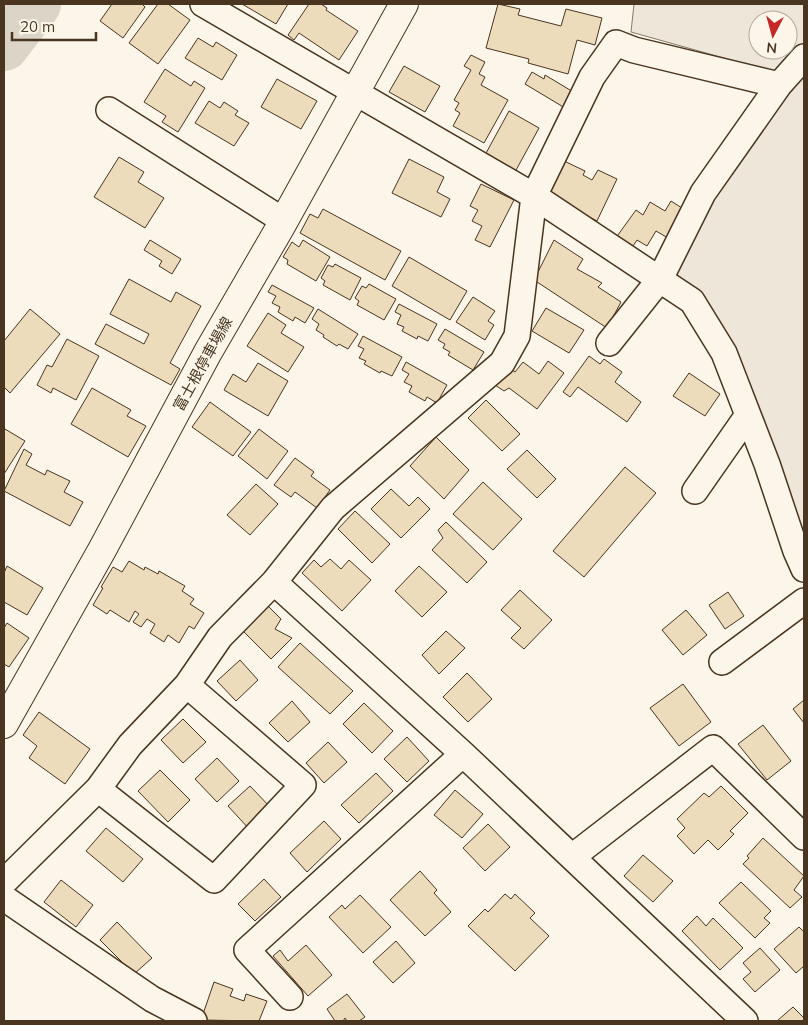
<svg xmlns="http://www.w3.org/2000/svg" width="808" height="1025" font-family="Mulish,'Noto Sans JP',sans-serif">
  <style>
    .green { fill: #ede6d9; stroke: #887966; fill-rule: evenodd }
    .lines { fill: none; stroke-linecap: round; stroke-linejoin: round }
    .river { stroke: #dcd4c6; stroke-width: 50 }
    .building { fill: #ecdcbc; stroke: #4a3520 }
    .street-casing { stroke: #4a3520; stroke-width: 28 }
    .secondary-casing { stroke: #4a3520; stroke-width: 30 }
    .street { stroke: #fbf6e9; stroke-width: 25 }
    .secondary { stroke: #fbf6e9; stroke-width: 28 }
    .labels { text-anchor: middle; stroke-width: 4; stroke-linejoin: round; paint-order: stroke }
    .street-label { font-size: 15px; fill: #4a3520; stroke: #fbf6e9 }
  </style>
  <rect width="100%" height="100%" fill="#fbf6e9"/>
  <path class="green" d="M634,4H804V56L788,76L631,32ZM758,20H788V50H758Z
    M804,76V538L705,308L661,267L779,106Z"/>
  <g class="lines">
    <path class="river" d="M4,46L36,4"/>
  </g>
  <path class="building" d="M112,4H142L145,7L123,38L100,21Z
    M158,4H168L190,20L158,64L129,43Z
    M242,4H288L276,24Z
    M309,4H321L327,8L326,10L358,31L339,60L299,33L294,40L288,35Z
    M498,4L520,9L518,15L561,26L566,9L602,18L595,45L577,40L568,74L528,63L529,59L486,48Z
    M198,38L213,47L216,42L237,55L222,80L185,58Z
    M471,55L485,62L479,74L485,77L481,85L508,100L484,143L453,126L460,113L455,110L459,103L454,100L471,70L464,66Z
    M404,66L440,86L425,112L389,92Z
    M165,69L191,86L194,81L205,88L178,132L162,122L166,116L144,102Z
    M532,72L544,79L545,75L575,93L565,108L525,84Z
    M277,79L317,101L301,129L261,107Z
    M209,101L220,108L224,102L238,111L235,115L249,123L234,146L195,123Z
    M509,111L539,128L515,172L485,155Z
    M119,157L144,172L138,182L164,198L145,228L94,197Z
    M409,159L444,177L437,192L450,199L441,217L392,193Z
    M562,160L585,171L583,175L592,180L598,170L617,179L597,221L546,194Z
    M481,184L514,200L490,247L475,240L482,226L472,221L478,210L470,206Z
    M671,201L685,210L668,238L656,231L647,246L637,240L631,249L615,239L636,210L643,215L650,202L665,211Z
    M323,209L401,251L385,280L300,233L310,214L318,218Z
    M150,240L181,259L172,274L159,266L162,261L144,250Z
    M303,240L330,257L316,281L287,264L288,260L283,257L292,242L299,247Z
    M554,240L583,259L577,269L602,283L598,287L621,302L607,328L534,280Z
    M409,257L467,291L450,320L392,286Z
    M335,264L361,278L350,300L323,285L325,281L321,278L328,265L333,267Z
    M129,279L171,302L176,292L201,306L170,363L180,369L171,385L95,344L106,324L144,344L149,334L110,314Z
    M369,284L396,299L384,320L357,305L359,301L355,298L362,286L366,288Z
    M272,285L314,308L305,323L295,317L293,321L278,312L280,307L272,303L276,296L268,292Z
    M473,297L495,311L488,321L494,325L485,340L456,322Z
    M399,304L437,324L428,341L418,336L417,339L402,331L404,327L397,324L401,315L395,312Z
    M546,308L584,330L569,353L532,331Z
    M30,309L60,334L10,393L4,387V341Z
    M318,309L358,334L348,349L339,344L337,346L323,337L324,335L316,330L319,324L312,319Z
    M268,313L286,325L281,333L304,347L288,372L247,346Z
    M445,329L484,352L473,370L448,355L450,352L443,348L445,344L438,340Z
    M363,336L402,357L392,376L381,371L380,373L364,364L366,361L359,358L364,349L358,346Z
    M67,339L99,356L76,400L53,388L51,393L37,385L47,365L52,367Z
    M589,356L600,364L604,359L622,372L615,382L641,402L627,422L578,387L570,397L563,392Z
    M548,361L564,373L537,409L509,388L504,391L495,385L508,367L515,372L523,362L539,374Z
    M406,362L447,385L437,403L427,397L425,401L409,392L412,386L404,382L409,374L402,370Z
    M258,363L288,381L268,416L224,390L233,374L246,382Z
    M689,373L720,394L705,416L673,396Z
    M92,388L131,410L127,416L146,426L128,457L71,424Z
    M486,400L520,434L502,451L468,418Z
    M210,402L251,432L233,456L192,427Z
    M5,429L25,441L4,474V432Z
    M259,429L288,451L267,479L238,456Z
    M436,437L469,470L444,499L410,466Z
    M24,449L32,454L26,465L45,475L47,470L70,481L64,492L83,502L70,526L4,491Z
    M527,450L556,479L537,498L507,469Z
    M295,458L314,472L311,476L330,490L317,508L295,492L291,497L274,485Z
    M625,467L656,493L584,577L553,551Z
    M483,482L522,519L493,550L453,514Z
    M256,484L278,504L250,535L227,515Z
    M391,489L409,506L418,497L430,509L401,538L371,509Z
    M355,511L390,544L372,563L338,529Z
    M446,522L487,562L467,583L432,550L443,538L438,530Z
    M330,559L341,569L349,560L371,580L342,611L302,573L314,560L321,567Z
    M129,561L144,570L145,567L158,574L159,571L185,586L182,591L194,599L190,604L204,613L194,629L189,626L179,643L168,635L164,642L150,633L155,624L147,619L141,627L133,622L139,614L135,611L129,622L110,610L107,614L93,605L103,588L101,587L113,567L122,572Z
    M7,566L43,588L27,615L4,602V573Z
    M419,566L447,592L422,617L395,591Z
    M520,590L552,620L524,649L511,638L521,628L501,610Z
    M728,592L744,616L725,629L709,605Z
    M268,606L281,619L275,629L292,638L271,659L243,631Z
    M686,610L707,635L683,655L662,630Z
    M7,623L29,638L9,667L4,664V628Z
    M446,631L465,648L439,674L422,655Z
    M300,643L353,691L330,714L278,667Z
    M240,660L258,680L236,701L217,681Z
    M467,673L492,699L468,722L443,697Z
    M683,684L711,722L679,746L650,708Z
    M804,700V723L793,709Z
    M292,701L310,722L288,742L269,723Z
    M364,703L393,731L372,753L343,724Z
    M39,712L90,749L65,784L29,758L37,746L23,735Z
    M183,719L206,742L183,763L161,740Z
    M763,725L791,761L767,780L738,744Z
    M407,737L429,761L407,782L384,759Z
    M328,742L347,762L324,783L306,763Z
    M217,758L239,781L217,802L195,779Z
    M160,770L190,800L168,822L138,791Z
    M376,773L393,791L359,823L341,805Z
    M250,786L272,809L250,830L228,806Z
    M721,786L748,813L730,831L734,834L718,850L708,840L694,854L677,836L685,828L677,819L704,793L709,797Z
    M455,790L483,814L462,838L434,815Z
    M324,821L341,839L307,872L290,853Z
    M488,824L510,847L485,871L463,848Z
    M106,828L143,859L123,882L86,851Z
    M763,838L804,876L794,890L802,897L790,908L743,864L749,858L747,856Z
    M643,855L673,881L653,902L624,876Z
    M420,871L437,890L434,893L451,912L425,936L390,900Z
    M264,879L281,897L255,921L238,904Z
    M61,880L93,905L76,927L44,902Z
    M741,882L771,911L764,918L770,923L755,938L719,903Z
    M505,894L511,899L515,894L535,913L530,918L549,936L515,971L468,926L485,909L488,912Z
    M360,895L391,927L363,953L329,917L342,905L345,909Z
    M697,916L706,926L713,918L743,948L720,970L682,931Z
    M117,922L152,958L134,974L100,940Z
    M799,927L804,932V966L796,973L774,949Z
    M396,941L415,963L393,983L373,962Z
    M306,945L332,975L308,996L273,956L280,950L288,961Z
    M760,948L780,970L755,992L743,979L751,972L743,963Z
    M214,982L233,989L230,996L244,1001L246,994L267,1001L259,1021L201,1020Z
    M347,994L365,1017L359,1021H347L345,1018L343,1021H335L327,1009Z
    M793,1007L803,1017L804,1016V1021H777Z"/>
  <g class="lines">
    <g class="street-casing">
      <path id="street" d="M203,4L534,196L692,301L724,353L767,464L796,551L804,569
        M109,110L284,221
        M609,343L660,279L703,193L779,85L804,57
        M695,491L748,415
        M274,582L463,754L745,1021
        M722,662L804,601
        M98,789L214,880L303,785L187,685
        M572,857L713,748L804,837
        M4,882L98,789L130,745L187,685L220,637L274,582L333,508L502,363L517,336L534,196L592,77L616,43L634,50L779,85
        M4,898L152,999L194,1021
        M290,997L247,950L463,754"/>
    </g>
    <g class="secondary-casing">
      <path id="secondary" d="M4,724L102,550L208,352L281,226L404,4"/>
    </g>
    <use href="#street" class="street"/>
    <use href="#secondary" class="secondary"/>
  </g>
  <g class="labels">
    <g class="street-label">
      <text transform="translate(203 364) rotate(-61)" y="5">富士根停車場線</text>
    </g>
  </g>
  <rect width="808" height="1025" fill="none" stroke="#4a3520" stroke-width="10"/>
  <g transform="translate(773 35) rotate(186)"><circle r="24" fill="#fbf6e9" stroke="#b4a999"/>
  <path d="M0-4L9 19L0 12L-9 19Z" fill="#c62828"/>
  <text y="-8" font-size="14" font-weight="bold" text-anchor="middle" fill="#4a3520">N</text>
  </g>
  <path d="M12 32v8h84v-8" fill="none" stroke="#4a3520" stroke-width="2.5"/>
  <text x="20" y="32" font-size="15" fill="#4a3520" stroke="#fbf6e9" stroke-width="4" paint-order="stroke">20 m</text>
</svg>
